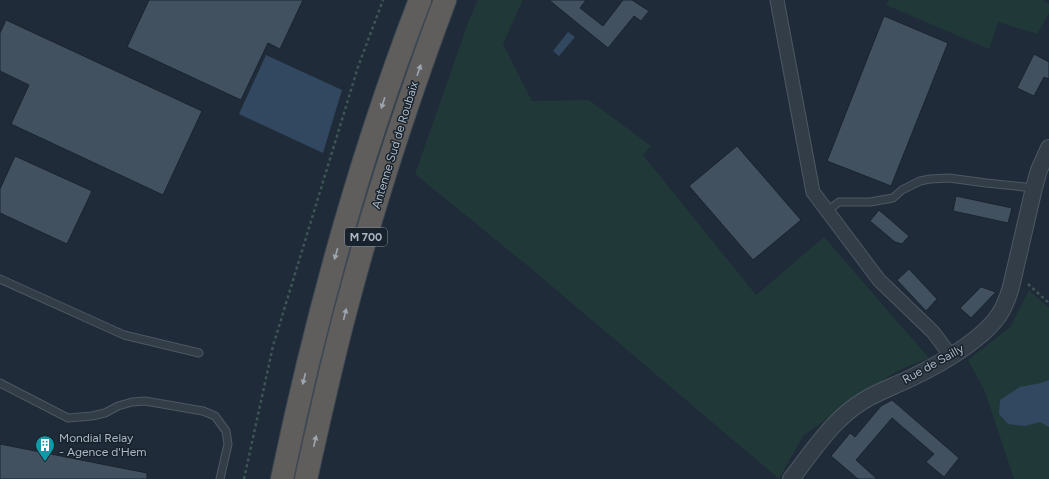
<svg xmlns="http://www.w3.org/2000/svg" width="1049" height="479" font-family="Figtree,sans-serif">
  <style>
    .green { fill: #213839 }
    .water { fill: #314860 }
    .building { fill: #415160; stroke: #1a242f }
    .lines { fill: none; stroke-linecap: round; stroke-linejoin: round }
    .service-casing { stroke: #4d5863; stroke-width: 9 }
    .minor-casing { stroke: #4d5863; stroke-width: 15 }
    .tertiary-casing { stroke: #4d5863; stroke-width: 18 }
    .trunk-casing { stroke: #3d4853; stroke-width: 24 }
    .path { stroke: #3e5556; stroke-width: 2.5; stroke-dasharray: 3 3; stroke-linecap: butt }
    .service { stroke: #323d48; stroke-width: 7 }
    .minor { stroke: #323d48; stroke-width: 13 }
    .tertiary { stroke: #323d48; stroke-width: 16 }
    .trunk { stroke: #605e5c; stroke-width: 22 }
    .oneway { fill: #9da6b0 }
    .labels { text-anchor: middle; stroke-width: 3; stroke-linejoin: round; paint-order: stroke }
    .shield { fill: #18222d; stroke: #808b97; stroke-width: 1 }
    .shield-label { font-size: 11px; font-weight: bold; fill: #acb8c5 }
    .street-label { font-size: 12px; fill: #acb8c5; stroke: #18222d }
    .poi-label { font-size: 12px; fill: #acb8c5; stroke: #18222d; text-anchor: start }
  </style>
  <rect width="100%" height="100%" fill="#1f2b38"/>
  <path class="green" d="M478,0H523L503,44L532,101L589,100L651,146L643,155L756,295L824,237L929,358L901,369L873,386L803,436L779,479L534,271L415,174L469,20Z
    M889,0H1043L1049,4V13L1037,34L998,22L989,49L886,5Z
    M1029,290L1049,308V479H1014L985,392L968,360L1010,327Z"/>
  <path class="water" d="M568,32L575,37L559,56L553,51Z
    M266,55L342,90L323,153L239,114Z
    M1049,380V427L1040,422L1025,426L1008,424L999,414L1000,400L1020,387L1041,383Z"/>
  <path class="building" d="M149,0H303L280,49L268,43L241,100L127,47Z
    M549,0H586L580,8L603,26L623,0H632L649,11L641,21L634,16L608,48Z
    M884,16L948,43L891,186L827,161Z
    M6,20L202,111L163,195L11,124L29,85L0,71V33Z
    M1034,54L1049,62V79L1044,77L1034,96L1017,88Z
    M737,146L801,220L753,260L689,186Z
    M15,156L92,191L67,244L0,213V189Z
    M956,196L1012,208L1008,223L953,211Z
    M879,210L909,236L902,244L895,242L870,221Z
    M909,269L937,299L926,311L897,280Z
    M981,287L996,292L971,318L960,308Z
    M892,400L959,458L944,477L926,462L934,454L892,418L856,460L877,479H858L831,456L850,433L855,437L881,406Z
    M0,444L147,473V479H0Z"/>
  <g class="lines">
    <g class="service-casing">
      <path id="service" d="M827,211L839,202H870L893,198L902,190L920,181L930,179L949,178L986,183L1034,188
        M0,279L124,335L199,353
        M0,383L68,418L92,416L105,413L118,406L132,402L145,401L203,411L215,416L226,431L228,444L220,479"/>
    </g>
    <g class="minor-casing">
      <path id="minor" d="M777,0L813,192L879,280L933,332L951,356"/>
    </g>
    <g class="tertiary-casing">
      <path id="tertiary" d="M791,479C813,451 833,419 863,401C879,391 897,385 913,377C940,364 982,340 999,315C1005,306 1008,297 1011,287L1034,188L1039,170L1049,148"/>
    </g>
    <g class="trunk-casing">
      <path id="trunk" d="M282,479C316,316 360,155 420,0
        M306,479C319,420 332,361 348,302C375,200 408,99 445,0"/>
    </g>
    <path class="path" d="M1028,284L1049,303
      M244,479L273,346L358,67L383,0"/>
    <use href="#service" class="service"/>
    <use href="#minor" class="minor"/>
    <use href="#tertiary" class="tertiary"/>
    <use href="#trunk" class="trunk"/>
  </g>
  <defs><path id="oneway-solid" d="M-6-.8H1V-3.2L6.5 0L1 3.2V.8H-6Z"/></defs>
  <g class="oneway">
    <use href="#oneway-solid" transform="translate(419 70) rotate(-71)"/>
    <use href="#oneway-solid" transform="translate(383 103) rotate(108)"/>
    <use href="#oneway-solid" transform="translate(336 254) rotate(106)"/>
    <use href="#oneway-solid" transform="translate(345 314) rotate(-76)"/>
    <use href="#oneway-solid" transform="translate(304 379) rotate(104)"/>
    <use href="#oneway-solid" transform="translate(315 441) rotate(-77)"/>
  </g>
  <defs>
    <g id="building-pin" transform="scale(1)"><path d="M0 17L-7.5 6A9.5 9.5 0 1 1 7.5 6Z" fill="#0f9aa8" stroke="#18222d"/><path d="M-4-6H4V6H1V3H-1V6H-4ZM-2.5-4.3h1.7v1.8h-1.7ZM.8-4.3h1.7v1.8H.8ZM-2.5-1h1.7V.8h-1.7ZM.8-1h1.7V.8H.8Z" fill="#fff"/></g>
  </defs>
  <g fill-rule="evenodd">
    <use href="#building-pin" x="45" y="445"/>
  </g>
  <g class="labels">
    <rect class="shield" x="345" y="228" width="42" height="18" rx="3"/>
    <g class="shield-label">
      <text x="366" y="241">M 700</text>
    </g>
    <g class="street-label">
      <text transform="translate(395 145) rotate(-73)" y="4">Antenne Sud de Roubaix</text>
      <text transform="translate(933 364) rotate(-29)" y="4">Rue de Sailly</text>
    </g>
    <g class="poi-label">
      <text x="59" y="442">Mondial Relay<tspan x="59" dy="14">- Agence d'Hem</tspan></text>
    </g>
  </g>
</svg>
